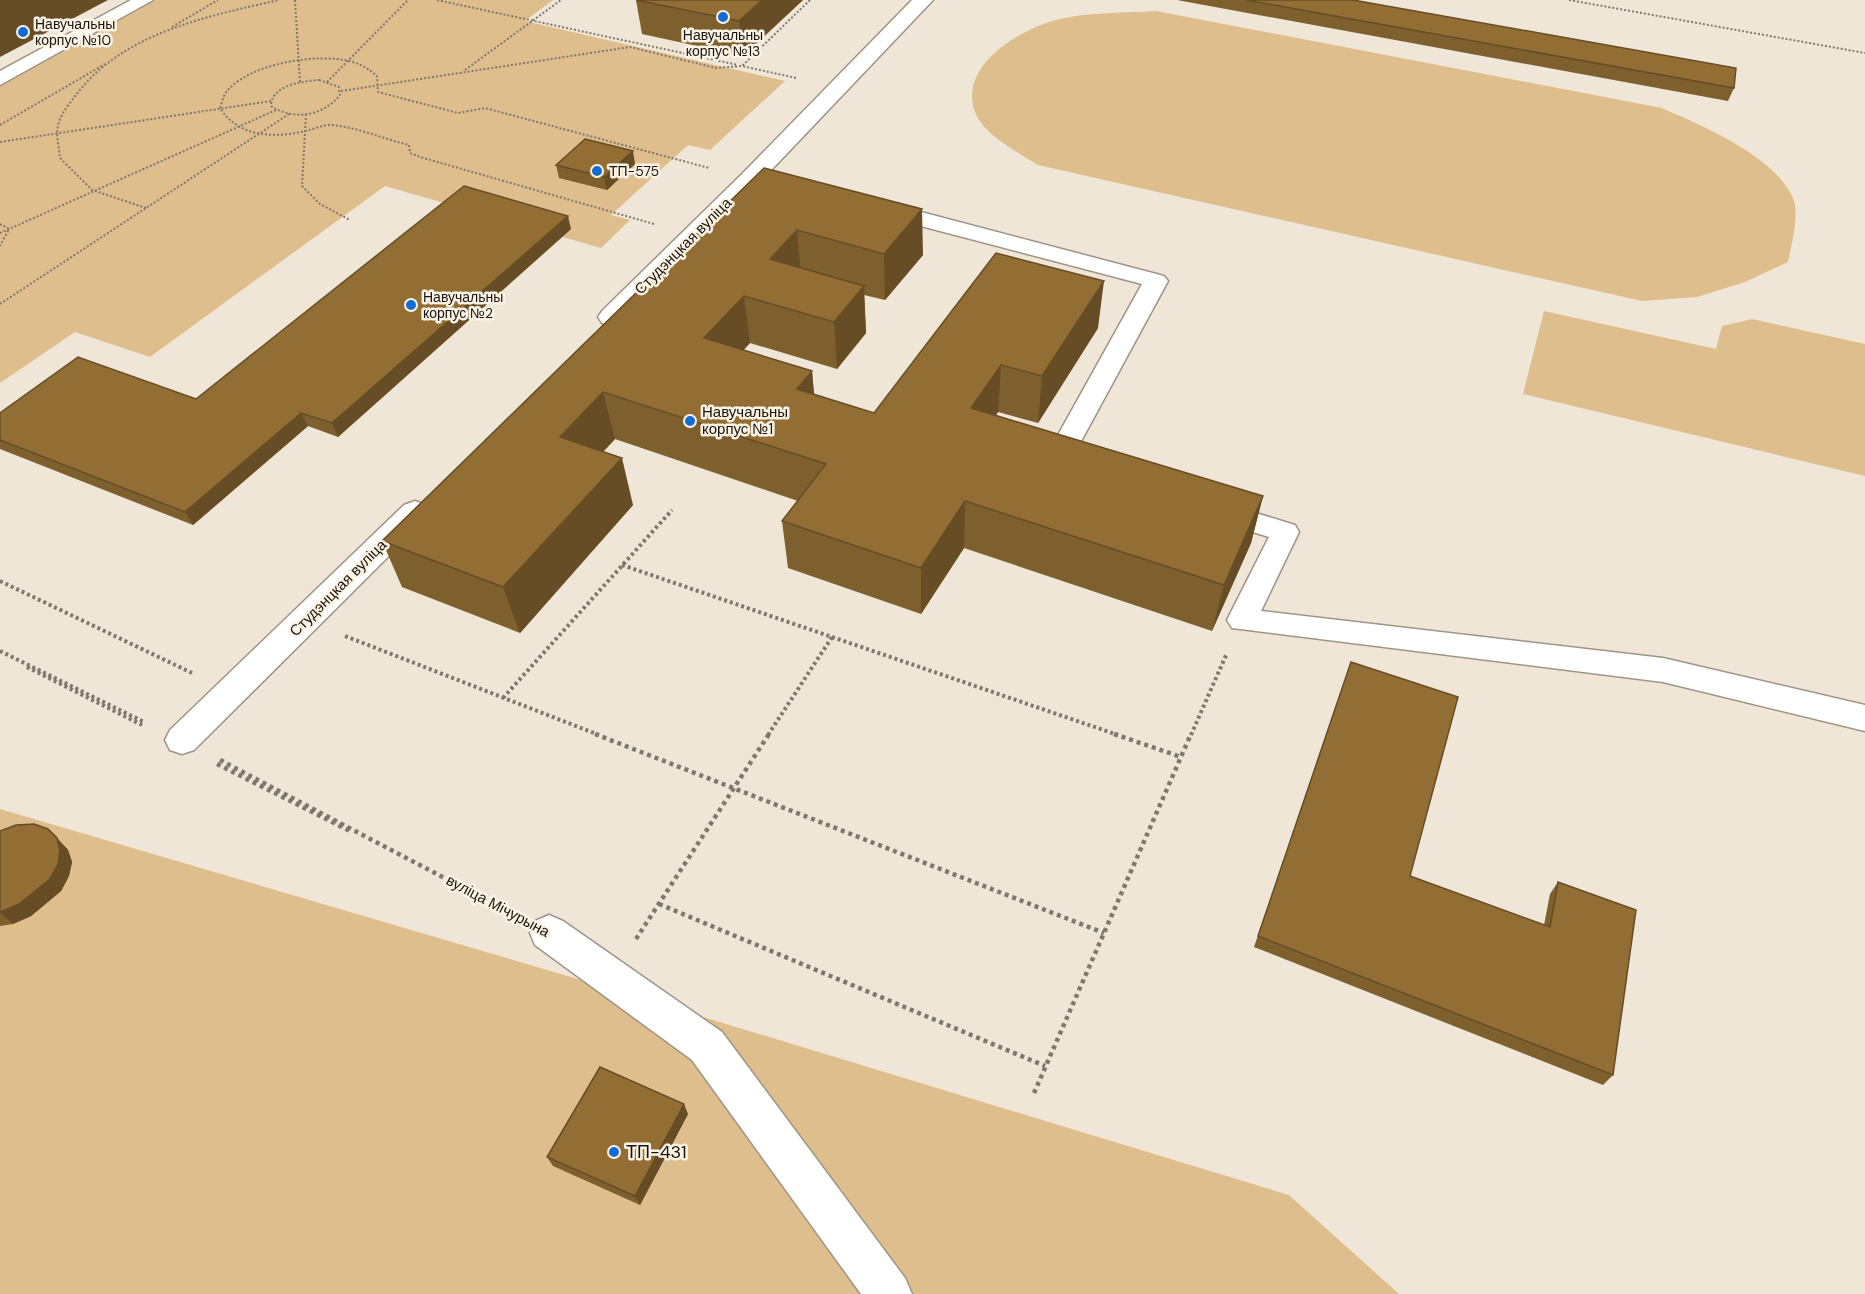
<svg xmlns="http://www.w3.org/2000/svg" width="1865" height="1294" font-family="'DM Sans',sans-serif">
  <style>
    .green { fill: #dfbe8e }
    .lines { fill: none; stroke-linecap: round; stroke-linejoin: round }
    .lane-casing { stroke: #9d9486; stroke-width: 3 }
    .street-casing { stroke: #9d9486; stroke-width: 3 }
    .path-far2 { stroke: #7e786e; stroke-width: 2; stroke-dasharray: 2 2; stroke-linecap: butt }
    .path-far1 { stroke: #7e786e; stroke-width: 4; stroke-dasharray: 3 3; stroke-linecap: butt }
    .path { stroke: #7e786e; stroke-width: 4.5; stroke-dasharray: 4 4; stroke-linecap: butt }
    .lane { fill: #fff; fill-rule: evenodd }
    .street { fill: #fff; fill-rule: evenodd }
    .wall { fill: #7e5f2e }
    .shaded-wall { fill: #664d25 }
    .building { fill: #926e35; stroke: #664d25; stroke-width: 1.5 }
    .poi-dot { fill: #126cd5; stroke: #fdf3e4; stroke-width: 2 }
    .labels { text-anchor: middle; stroke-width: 5; stroke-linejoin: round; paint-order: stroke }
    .far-poi-label { font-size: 14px; fill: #17140f; stroke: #fdf3e4; text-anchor: start }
    .street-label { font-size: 15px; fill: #17140f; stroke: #fdf3e4 }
    .poi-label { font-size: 15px; fill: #17140f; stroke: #fdf3e4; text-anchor: start }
    .near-poi-label { font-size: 18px; fill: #17140f; stroke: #fdf3e4; text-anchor: start }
  </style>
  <rect width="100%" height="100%" fill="#f0e6d7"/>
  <path class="green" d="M155,0H553L525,21L785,81L710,150L688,145L611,215L630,220L601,248L385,186L150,357L75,332L0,383V85Z
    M1156,11L1662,108C1702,126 1775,156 1793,198C1800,214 1791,246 1788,262L1745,282L1697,297L1642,301L1038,165C1018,152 981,134 974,109C960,63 1024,27 1060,19C1090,12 1125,13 1156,11Z
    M1544,311L1716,349L1722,326L1752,319L1865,344V476L1523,394Z
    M0,809L588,982L1289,1195L1399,1294H0Z"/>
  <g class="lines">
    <g class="lane-casing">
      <path id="lane" d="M131,0H153L0,85V71Z
        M883,202L1164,276L1168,281L1072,458L1077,460L1081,466L1077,472C1065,476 1050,473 1043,462L1142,284L875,214L872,209L875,204Z
        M1217,501L1295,525L1299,532L1261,611L1663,658L1865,705V731L1663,682L1232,628L1227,620L1269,537L1207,518L1203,511L1207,504Z"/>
    </g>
    <g class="street-casing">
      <path id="street" d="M912,0H933L758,184L620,323L611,325L602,323L598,317L602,311L742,174Z
        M415,501L426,505L430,512L426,519L194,750L182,754L170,750L165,740L170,730L404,505Z
        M549,915L563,921L722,1032L905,1278L912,1294H861L692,1060L535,945L530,933L535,921Z"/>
    </g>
    <path class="path-far2" d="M295,0L300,82
      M437,0L738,65
      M1569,0L1865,53
      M172,27L218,0
      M465,70L561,0
      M796,78L742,66L810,0
      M319,80L339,87L340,95C323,116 294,121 271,106C271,85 303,81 319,80Z
      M327,82L408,0
      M341,91L630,47L716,68L742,66
      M306,114L302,186L320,204L350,220
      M0,125L105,64
      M0,142L271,101
      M146,208L92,190L60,158C59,146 55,133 59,122C62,112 70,103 76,95C122,33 208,16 279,0
      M0,224L9,229L0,246
      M654,224L420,157L410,153L409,145C384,139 359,128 333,125C324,124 315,129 306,131C275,138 239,138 220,108C222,102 223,96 227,91C250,63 320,52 353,62C362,65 370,70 377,76L378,92L458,113L485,108L709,168
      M0,233L276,110
      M0,304L289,114"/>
    <path class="path-far1" d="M622,565L1118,735
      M0,581L192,673
      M345,636L599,735
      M0,651L144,722
      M27,667L144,726
      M503,698L672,510
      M768,735L832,637
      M1191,735L1227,653"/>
    <path class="path" d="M595,734L1104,933
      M1114,734L1181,757
      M220,760L511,913
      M217,764L352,832
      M659,904L1045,1066
      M636,939L769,734
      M1034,1093L1191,734"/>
    <use href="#lane" class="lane"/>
    <use href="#street" class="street"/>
  </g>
  <path class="wall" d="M636,0H803L743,56L642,34Z
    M1177,0H1353L1734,88L1728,101Z
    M635,164L607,190L559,178L556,165Z
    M764,168L923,255L885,300L864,295L866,333L837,369L750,343L743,350L812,371L814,394L874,413L1098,328L1038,423L998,412L996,415L1263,496L1251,543L1212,631L964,548L921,614L788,568L782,521L798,501L615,439L603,452L633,505L520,633L402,587L382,541Z
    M571,229L338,437L308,426L193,525L0,449V413L196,399Z
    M1351,662L1410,876L1544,925L1550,894L1558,882L1613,1075L1603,1085L1254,947Z
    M0,831L57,838L68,850L72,862L69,876L61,891L31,916L13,924L0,926Z
    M688,1114L640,1205L553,1166L547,1157Z"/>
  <path class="shaded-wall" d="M0,0H108L0,57Z
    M762,0H803L743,56L739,21Z
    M633,151L635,164L607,190L604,177Z
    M922,209L923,255L885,300L884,254Z
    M568,216L571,229L338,437L332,423Z
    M797,230L801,277L775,306L770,259Z
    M1104,281L1098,328L1038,423L1042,376Z
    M864,286L866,333L837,369L834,322Z
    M744,296L750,343L712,385L704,338Z
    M1001,365L998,412L969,455L971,408Z
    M812,371L816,418L797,389Z
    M603,392L615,439L573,484L560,437Z
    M301,413L308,426L193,525L185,512Z
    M622,458L633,505L520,633L503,587Z
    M1263,496L1251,543L1212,631L1224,585Z
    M965,501L964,548L921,614V568Z
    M57,838L68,850L72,862L69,876L61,891L31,916L13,924L0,912Z
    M684,1104L688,1114L640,1205L635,1196Z"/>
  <path class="building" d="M636,0H762L739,21Z
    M1246,0H1353L1736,68L1734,88Z
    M585,139L633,151L604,177L556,165Z
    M764,168L922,209L884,254L797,230L770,259L864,286L834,322L744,296L704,338L812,371L797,389L874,413L996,253L1104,281L1042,376L1001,365L971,408L1263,496L1224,585L965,501L921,568L782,521L826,464L603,392L560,437L622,458L503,587L382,541Z
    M464,186L568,216L332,423L301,413L185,512L0,440V413L78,357L196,399Z
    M1351,662L1458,697L1410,876L1550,927L1558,882L1636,910L1613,1075L1258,936Z
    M34,824L48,829L57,838L60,850L58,864L50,879L19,904L0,912V831L16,825Z
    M600,1067L684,1104L635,1196L547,1157Z"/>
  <g class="poi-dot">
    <circle cx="723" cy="17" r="6"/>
    <circle cx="23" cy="32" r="6"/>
    <circle cx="597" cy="171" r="6"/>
    <circle cx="411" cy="305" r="6"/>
    <circle cx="690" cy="421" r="6"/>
    <circle cx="614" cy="1152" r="6"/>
  </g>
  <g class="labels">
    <g class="far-poi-label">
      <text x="35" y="29">Навучальны<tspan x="35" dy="16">корпус №10</tspan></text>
      <text x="723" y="40" text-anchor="middle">Навучальны<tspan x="723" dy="16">корпус №13</tspan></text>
      <text x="609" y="176">ТП-575</text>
      <text x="423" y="302">Навучальны<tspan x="423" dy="16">корпус №2</tspan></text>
    </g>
    <g class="street-label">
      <text transform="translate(683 246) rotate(-45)" y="5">Студэнцкая вуліца</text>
      <text transform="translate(338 588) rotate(-45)" y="5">Студэнцкая вуліца</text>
      <text transform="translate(498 906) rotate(28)" y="5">вуліца Мічурына</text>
    </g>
    <g class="poi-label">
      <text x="702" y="417">Навучальны<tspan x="702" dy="17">корпус №1</tspan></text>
    </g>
    <g class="near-poi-label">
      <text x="626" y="1158">ТП-431</text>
    </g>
  </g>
</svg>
